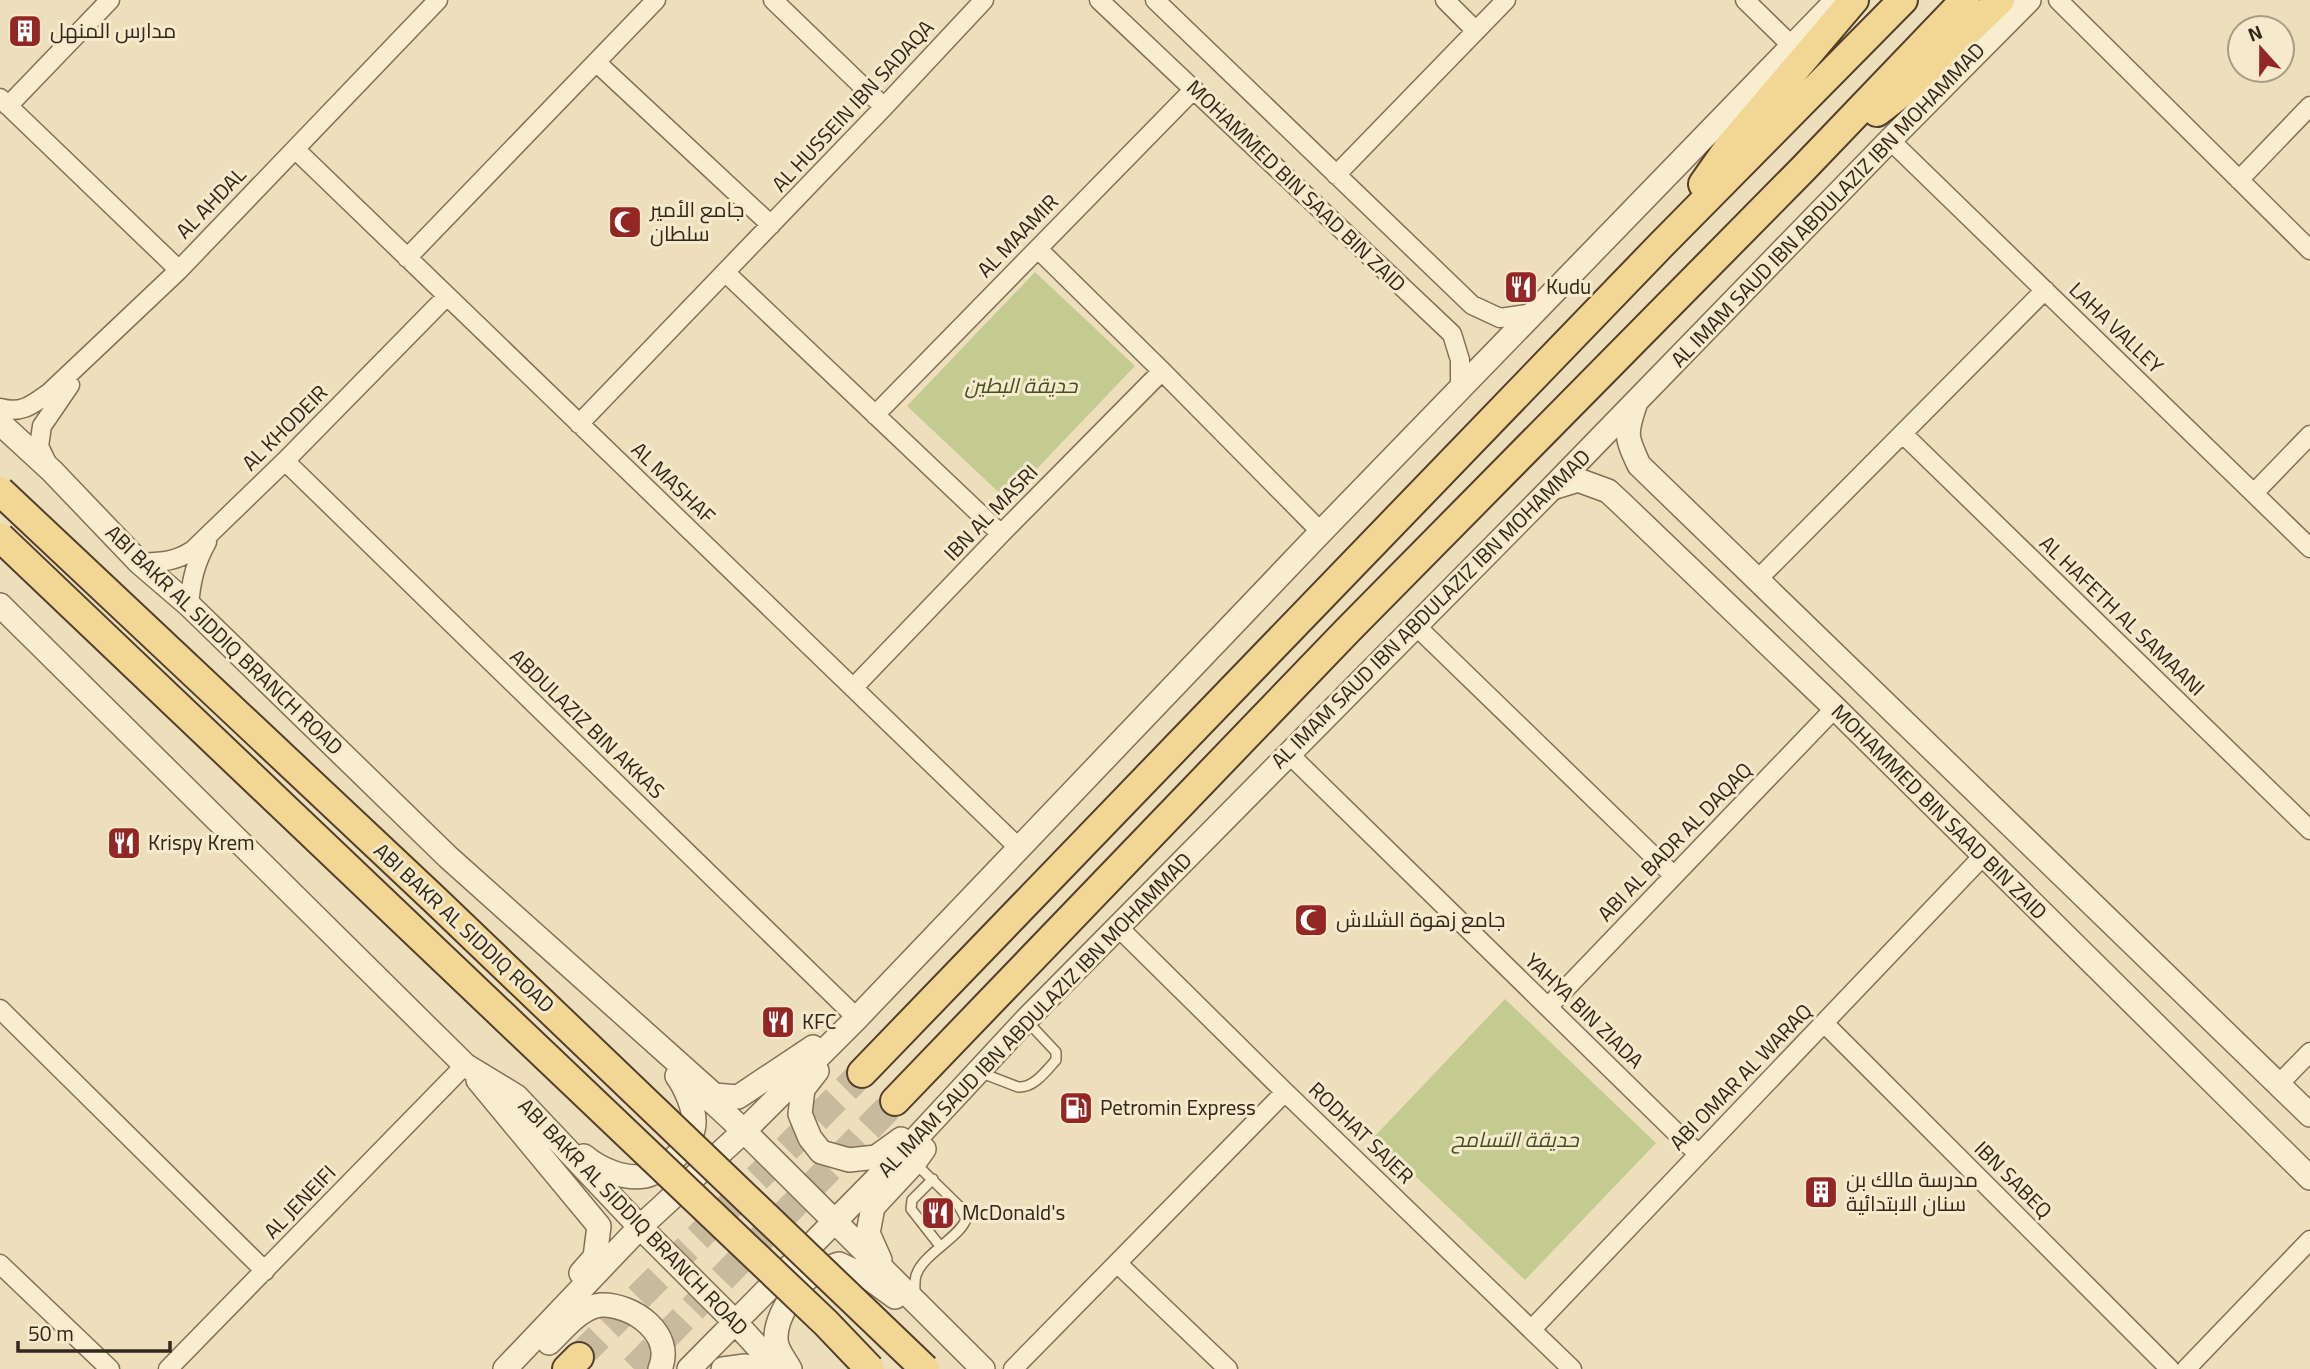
<svg xmlns="http://www.w3.org/2000/svg" width="2310" height="1369" font-family="Georgia,Cairo,serif">
  <style>
    .green { fill: #c3cb91 }
    .lines { fill: none; stroke-linecap: round; stroke-linejoin: round }
    .primary-tunnel { stroke: #c8ba9c; stroke-width: 28; stroke-dasharray: 28 14; stroke-linecap: butt }
    .service-casing { stroke: #857056; stroke-width: 12 }
    .minor-casing { stroke: #857056; stroke-width: 21 }
    .tertiary-casing { stroke: #857056; stroke-width: 26 }
    .primary-casing { stroke: #523e2b; stroke-width: 32 }
    .service { stroke: #f8edcf; stroke-width: 9 }
    .minor { stroke: #f8edcf; stroke-width: 18 }
    .tertiary { stroke: #f8edcf; stroke-width: 23 }
    .primary { stroke: #f2d693; stroke-width: 28 }
    .primary-bridge-casing { stroke: #523e2b; stroke-width: 32; stroke-linecap: butt }
    .primary-bridge { stroke: #f2d693; stroke-width: 28 }
    .labels { text-anchor: middle; stroke-width: 6; stroke-linejoin: round; paint-order: stroke }
    .poi-label { font-size: 21px; fill: #34271b; stroke: #f5eacc; text-anchor: start }
    .street-label { font-size: 21px; fill: #34271b; stroke: #f5eacc }
    .park-label { font-size: 21px; font-style: italic; fill: #445021; stroke: #f5eacc }
  </style>
  <rect width="100%" height="100%" fill="#eddfbc"/>
  <path class="green" d="M1035,272L1135,366L1007,500L907,406Z
    M1505,999L1656,1143L1525,1280L1374,1137Z"/>
  <g class="lines">
    <path class="primary-tunnel" d="M579,1357L862,1073
      M634,1369L895,1101"/>
    <g class="service-casing">
      <path id="service" d="M979,1072L1018,1087C1034,1088 1046,1071 1056,1060V1052L1026,1020
        M933,1179L912,1200L911,1209L940,1246
        M915,1295C915,1289 914,1278 917,1273C924,1254 961,1236 966,1219L959,1206L916,1164"/>
    </g>
    <g class="minor-casing">
      <path id="minor" d="M773,0L884,107
        M1099,0L1452,334L1460,360V388
        M1155,0L1472,305L1500,318L1533,313
        M1445,0L1476,31
        M1745,0L1792,46
        M2058,0L2310,250
        M596,62L771,225
        M0,98L179,270
        M8,106L110,0
        M1890,140L2310,548
        M295,149L1019,848
        M1336,175L1506,0
        M2239,180L2310,106
        M1038,249L1162,371L1321,532
        M407,258L656,0
        M726,273L1001,534
        M0,408C22,414 32,405 50,392L179,270L438,0
        M875,415L1194,89
        M579,424L884,107L984,0
        M1903,434L2310,830
        M285,461L857,1018
        M48,465L39,446L42,426L70,385
        M2254,493L2310,435
        M140,563C161,562 175,562 193,550L285,461L447,296
        M1757,580L2045,290
        M189,605C191,582 195,563 207,542
        M1415,625L1674,876
        M853,688L1001,534L1162,371
        M1288,753L1698,1154
        M1119,928L1285,1092L1572,1369
        M1548,1007L1835,708
        M0,1009L265,1271
        M1824,1023L2170,1369
        M2278,1085L2310,1052
        M1117,1263L1228,1369
        M0,1264L110,1369
        M1532,1329L1983,856
        M168,1369L465,1065
        M1013,1369L1285,1092
        M2186,1369L2310,1240"/>
    </g>
    <g class="tertiary-casing">
      <path id="tertiary" d="M1635,405C1625,434 1626,437 1639,465L2310,1115
        M0,423L52,471L140,563L189,605L448,857L714,1095L738,1097L813,1047
        M1552,488L1578,480L1608,491L1622,504L1835,708L2310,1178
        M0,605L465,1065L516,1096L640,1227L735,1322L778,1369
        M817,1071L803,1089L800,1114L810,1138L821,1152L849,1160L876,1157L901,1139
        M478,1080L599,1226L595,1257L581,1273
        M701,1091L744,1131L983,1369
        M584,1156C599,1169 625,1180 645,1176C666,1171 695,1143 694,1121C694,1107 685,1087 677,1076
        M880,1260L868,1233L873,1207L914,1163L924,1149
        M549,1343C563,1330 580,1307 601,1305C633,1304 675,1334 660,1369
        M505,1369L640,1227L744,1131L857,1018L1321,532L1837,0
        M689,1369L909,1146L1026,1020L1552,488L1890,140L2029,0
        M723,1369L745,1366L757,1369
        M790,1369C785,1360 776,1350 776,1339C775,1318 796,1285 813,1274C821,1270 831,1267 839,1264L869,1278L895,1297"/>
    </g>
    <g class="primary-casing">
      <path id="primary" d="M1877,112L1912,85L2000,0
        M1703,184L1729,147L1854,0
        M862,1073L1662,244L1903,0
        M895,1101L1347,631L1803,169L1965,0
        M567,1369L579,1357"/>
    </g>
    <use href="#service" class="service"/>
    <use href="#minor" class="minor"/>
    <use href="#tertiary" class="tertiary"/>
    <use href="#primary" class="primary"/>
    <g class="primary-bridge-casing">
      <path id="primary-bridge" d="M0,491L434,899L925,1369
        M0,537L826,1323L870,1369"/>
    </g>
    <use href="#primary-bridge" class="primary-bridge"/>
  </g>
  <defs>
    <g id="building-square" transform="scale(1.75)"><rect x="-9" y="-9" width="18" height="18" rx="4" fill="#932726" stroke="#f5eacc"/><path d="M-4-6H4V6H1V3H-1V6H-4ZM-2.5-4.3h1.7v1.8h-1.7ZM.8-4.3h1.7v1.8H.8ZM-2.5-1h1.7V.8h-1.7ZM.8-1h1.7V.8H.8Z" fill="#fff"/></g>
    <g id="mosque-square" transform="scale(1.75)"><rect x="-9" y="-9" width="18" height="18" rx="4" fill="#932726" stroke="#f5eacc"/><path d="M3.5-4.9A6 6 0 1 0 3.5 4.9A5 5 0 1 1 3.5-4.9Z" fill="#fff"/></g>
    <g id="restaurant-square" transform="scale(1.75)"><rect x="-9" y="-9" width="18" height="18" rx="4" fill="#932726" stroke="#f5eacc"/><path d="M-5-6h1v4h1v-4h1v4h1v-4h1v5L-1.5 .5V6h-2V.5L-5-1ZM5-6V6H3V1.5H1.5Q1.5-4 5-6Z" fill="#fff"/></g>
    <g id="fuel-square" transform="scale(1.75)"><rect x="-9" y="-9" width="18" height="18" rx="4" fill="#932726" stroke="#f5eacc"/><path d="M-5.5-6h7V0h2V4h1.3V-2.5L3-4.5l.8-.8L6-3V5H2.5V1h-1V6h-7ZM-4.2-4.7v3.2H.2V-4.7Z" fill="#fff"/></g>
  </defs>
  <g fill-rule="evenodd">
    <use href="#building-square" x="25" y="31"/>
    <use href="#mosque-square" x="625" y="222"/>
    <use href="#restaurant-square" x="1521" y="287"/>
    <use href="#restaurant-square" x="124" y="843"/>
    <use href="#mosque-square" x="1311" y="920"/>
    <use href="#restaurant-square" x="778" y="1022"/>
    <use href="#fuel-square" x="1076" y="1108"/>
    <use href="#building-square" x="1821" y="1192"/>
    <use href="#restaurant-square" x="938" y="1213"/>
  </g>
  <g class="labels">
    <g class="poi-label">
      <text x="50" y="38">مدارس المنهل</text>
      <text x="650" y="217">جامع الأمير<tspan x="650" dy="24">سلطان</tspan></text>
      <text x="1546" y="294">Kudu</text>
      <text x="148" y="850">Krispy Krem</text>
      <text x="1336" y="927">جامع زهوة الشلاش</text>
      <text x="802" y="1029">KFC</text>
      <text x="1100" y="1115">Petromin Express</text>
      <text x="1846" y="1187">مدرسة مالك بن<tspan x="1846" dy="24">سنان الابتدائية</tspan></text>
      <text x="962" y="1220">McDonald's</text>
    </g>
    <g class="street-label">
      <text transform="translate(853 106) rotate(-47)" y="7">AL HUSSEIN IBN SADAQA</text>
      <text transform="translate(1296 186) rotate(44)" y="7">MOHAMMED BIN SAAD BIN ZAID</text>
      <text transform="translate(211 203) rotate(-46)" y="7">AL AHDAL</text>
      <text transform="translate(1828 205) rotate(-46)" y="7">AL IMAM SAUD IBN ABDULAZIZ IBN MOHAMMAD</text>
      <text transform="translate(1018 236) rotate(-46)" y="7">AL MAAMIR</text>
      <text transform="translate(2116 328) rotate(44)" y="7">LAHA VALLEY</text>
      <text transform="translate(285 428) rotate(-45)" y="7">AL KHODEIR</text>
      <text transform="translate(673 483) rotate(44)" y="7">AL MASHAF</text>
      <text transform="translate(991 513) rotate(-46)" y="7">IBN AL MASRI</text>
      <text transform="translate(1431 609) rotate(-45)" y="7">AL IMAM SAUD IBN ABDULAZIZ IBN MOHAMMAD</text>
      <text transform="translate(2122 616) rotate(44)" y="7">AL HAFETH AL SAMAANI</text>
      <text transform="translate(224 640) rotate(44)" y="7">ABI BAKR AL SIDDIQ BRANCH ROAD</text>
      <text transform="translate(587 724) rotate(44)" y="7">ABDULAZIZ BIN AKKAS</text>
      <text transform="translate(1939 812) rotate(45)" y="7">MOHAMMED BIN SAAD BIN ZAID</text>
      <text transform="translate(1675 842) rotate(-46)" y="7">ABI AL BADR AL DAQAQ</text>
      <text transform="translate(464 928) rotate(43)" y="7">ABI BAKR AL SIDDIQ ROAD</text>
      <text transform="translate(1584 1011) rotate(44)" y="7">YAHYA BIN ZIADA</text>
      <text transform="translate(1035 1015) rotate(-46)" y="7">AL IMAM SAUD IBN ABDULAZIZ IBN MOHAMMAD</text>
      <text transform="translate(1741 1077) rotate(-46)" y="7">ABI OMAR AL WARAQ</text>
      <text transform="translate(1361 1133) rotate(44)" y="7">RODHAT SAJER</text>
      <text transform="translate(2013 1180) rotate(45)" y="7">IBN SABEQ</text>
      <text transform="translate(300 1202) rotate(-46)" y="7">AL JENEIFI</text>
      <text transform="translate(633 1217) rotate(46)" y="7">ABI BAKR AL SIDDIQ BRANCH ROAD</text>
    </g>
    <g class="park-label">
      <text x="1021" y="393">حديقة البطين</text>
      <text x="1515" y="1147">حديقة التسامح</text>
    </g>
  </g>
  <g transform="translate(2261 49) rotate(339)"><circle r="33" fill="#f5eacc" stroke="#a89c85" stroke-width="2"/>
  <path d="M0-5L12 26L0 18L-12 26Z" fill="#932726"/>
  <text y="-10" font-size="19" font-weight="bold" text-anchor="middle" fill="#34271b">N</text>
  </g>
  <path d="M18 1341v10h152v-10" fill="none" stroke="#34271b" stroke-width="3.5"/>
  <text x="28" y="1341" font-size="21" fill="#34271b" stroke="#f5eacc" stroke-width="5" paint-order="stroke">50 m</text>
</svg>
